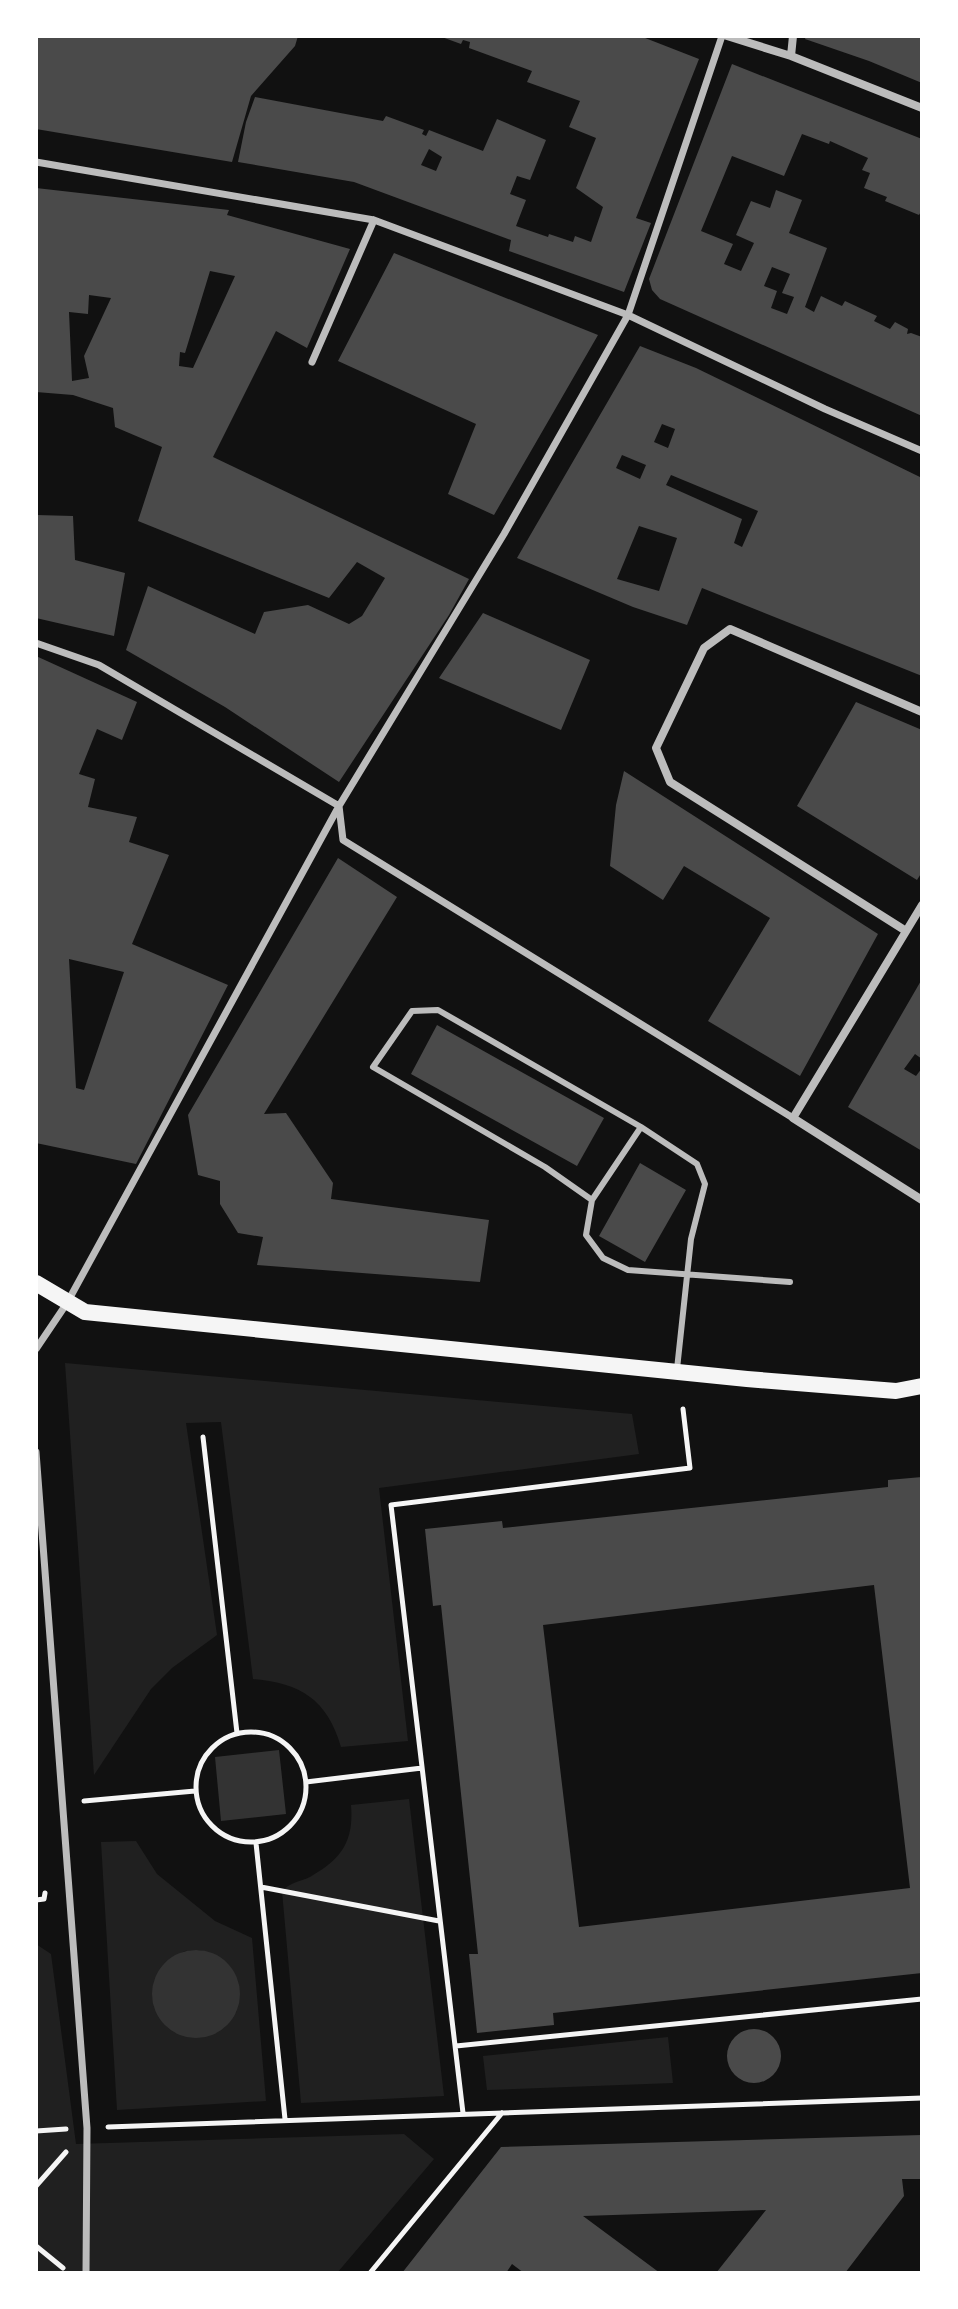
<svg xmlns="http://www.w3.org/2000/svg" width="958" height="2309" font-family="'Fira Sans Condensed',sans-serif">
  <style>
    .green { fill: #202020; fill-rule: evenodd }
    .water { fill: #333 }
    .building { fill: #4a4a4a; fill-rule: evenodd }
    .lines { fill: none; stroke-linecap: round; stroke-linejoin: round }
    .path { stroke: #f5f5f5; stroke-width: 5 }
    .service { stroke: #bcbcbc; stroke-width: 6 }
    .pedestrian { stroke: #bcbcbc; stroke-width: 7 }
    .minor { stroke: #bcbcbc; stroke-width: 8 }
    .secondary { stroke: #f5f5f5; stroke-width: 16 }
  </style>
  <rect width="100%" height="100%" fill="#111"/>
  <path class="green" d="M65,1363L632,1414L639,1454L379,1488L408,1741L341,1747C327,1699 300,1683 253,1679L221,1422L186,1423L217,1635L172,1668L151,1689L94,1775Z
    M409,1799L444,2096L301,2103L282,1891C291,1882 299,1882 310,1877C342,1859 354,1841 351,1805Z
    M136,1841L157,1874L215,1921L252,1938L266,2101L117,2110L101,1842ZM199,1950C231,1957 244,1982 236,2013L173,1957L185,1951Z
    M36,1944L51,1954L76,2144L404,2134L434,2159L337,2273H36Z
    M668,2037L673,2083L487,2090L483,2056Z"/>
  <path class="water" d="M279,1750L286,1814L221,1821L215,1757Z
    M152 1994a44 44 0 1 1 88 0a44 44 0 1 1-88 0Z"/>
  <path class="building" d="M36,36H298L295,46L251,96L232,162L36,129Z
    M439,36H640L699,59L636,218L651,223L624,292L509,251L511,240L354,182L238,162L246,122L255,97L383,121L386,116L424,130L422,134L426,136L429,130L483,151L497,119L546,140L530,180L517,176L510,194L526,200L516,226L548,237L549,234L573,242L575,236L591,242L603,207L576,188L596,138L569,127L580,101L527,82L532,71L469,48L470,42L463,40L461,44ZM429,149L442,157L436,171L421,165Z
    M806,36H922V83L869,61L805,39Z
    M732,64L922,139V210L919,215L885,201L887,197L864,188L870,173L862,170L868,158L830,141L829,144L802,134L784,176L732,156L701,231L733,244L724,264L741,271L754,243L736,235L751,201L770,208L776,190L802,200L789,233L827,248L805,307L814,312L821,296L842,306L845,301L877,316L874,321L890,329L895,322L908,329L907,334L911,333L922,337V416L660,299L652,290L649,279ZM772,267L790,274L782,293L794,297L787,314L771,308L777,291L764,286Z
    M36,188L229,210L227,215L350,249L307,348L276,331L213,457L469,579L449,615L339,782L225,707L126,650L148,586L255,634L264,612L308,605L349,624L362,616L385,578L357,562L329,598L138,521L162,447L115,427L113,408L73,395L36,392ZM210,271L235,276L193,368L179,366L180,352L185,353ZM89,295L111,298L84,356L89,378L72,381L69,312L88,314Z
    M394,253L598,335L494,515L448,494L476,424L338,361Z
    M640,346L696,368L922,478V676L702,588L687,625L633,607L517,558ZM662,424L675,429L668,448L654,442ZM622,455L646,465L640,479L616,468ZM671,475L758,511L742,547L734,543L742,519L666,485ZM639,526L677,538L659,591L617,579Z
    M36,515L73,516L75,560L125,573L114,636L36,618Z
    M483,613L590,660L561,730L439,678Z
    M36,656L137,702L122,740L97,729L79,774L95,779L88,807L137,817L129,842L169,855L132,944L228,985L136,1164L36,1143ZM69,959L124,972L84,1090L76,1088Z
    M856,702L922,730V872L917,880L797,806Z
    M624,771L878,934L800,1076L708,1021L770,918L684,866L663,900L610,866L616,805Z
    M338,858L397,897L264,1114L286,1113L333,1183L331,1199L489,1220L480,1282L257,1265L263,1237L238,1233L220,1204V1181L198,1175L188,1115Z
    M922,979V1059L915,1054L904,1069L916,1076L922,1068V1151L848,1107Z
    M437,1025L604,1118L577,1166L411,1074Z
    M640,1163L686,1190L645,1262L599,1236Z
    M922,1477V1973L553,2013L554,2025L477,2033L469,1954H478L441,1605L433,1606L425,1529L502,1521L503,1528L888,1487V1480ZM874,1585L910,1888L579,1927L543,1625Z
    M727 2056a27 27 0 1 1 54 0a27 27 0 1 1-54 0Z
    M922,2135V2179H902L904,2196L845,2273H716L766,2210L583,2216L660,2273H524L512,2264L506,2273H402L501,2147Z"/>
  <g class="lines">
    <path class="path" d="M203,1437L237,1733
      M196 1787a55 55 0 1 1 110 0a55 55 0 1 1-110 0Z
      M306,1782L422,1768
      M84,1801L195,1791
      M256,1843L285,2119
      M261,1887L439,1921
      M36,1900L44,1899L45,1893
      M456,2046L922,1999
      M463,2113L391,1505L690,1468L683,1409
      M108,2127L922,2098
      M36,2131L66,2129
      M36,2186L66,2152
      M36,2246L63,2268
      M370,2273L502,2113"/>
    <path class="service" d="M592,1200L641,1127
      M677,1369L691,1239L705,1184L697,1164L641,1127L438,1010L412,1011L373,1067L545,1167L592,1200L586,1235L603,1258L628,1270L790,1282"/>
    <path class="pedestrian" d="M36,162L374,220L628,315L825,409L922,451
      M312,362L374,220
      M36,643L99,665L339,806L343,840L793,1118
      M36,1349L67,1303L339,806L504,534L628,315L722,36
      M36,1452L87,2128L86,2273"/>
    <path class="minor" d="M727,36L791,56L922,108
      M791,56L793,36
      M922,905L793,1118L922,1200
      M906,931L670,782L656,748L704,648L730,629L922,712"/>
    <path class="secondary" d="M36,1283L85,1312L747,1379L896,1391L922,1386"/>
  </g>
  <rect width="958" height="2309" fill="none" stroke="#ffffff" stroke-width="76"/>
</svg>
